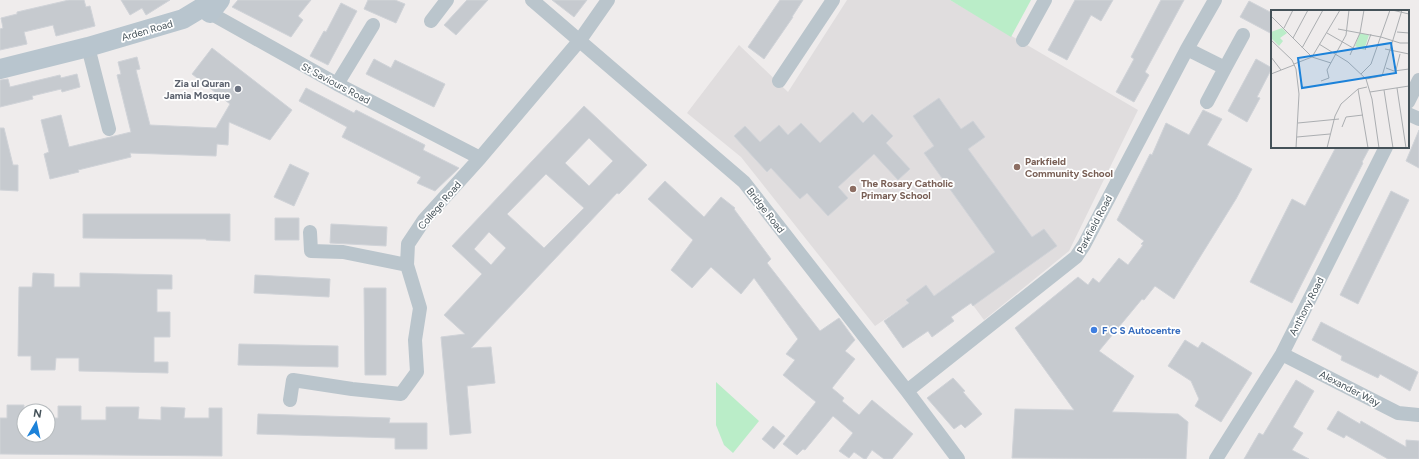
<svg xmlns="http://www.w3.org/2000/svg" width="1419" height="459" font-family="Figtree,sans-serif">
  <style>
    .education { fill: #e0ddde }
    .green { fill: #baedc8 }
    .building { fill: #c6cacf; stroke: #d0d3d8; fill-rule: evenodd }
    .lines { fill: none; stroke-linecap: round; stroke-linejoin: round }
    .street { stroke: #bac5cc; stroke-width: 14 }
    .secondary { stroke: #b8c5ce; stroke-width: 20 }
    .worship-dot { fill: #6b7280; stroke: #fff; stroke-width: 1.5 }
    .education-dot { fill: #8d6e63; stroke: #fff; stroke-width: 1.5 }
    .shop-dot { fill: #3f7fe0; stroke: #fff; stroke-width: 1.5 }
    .labels { text-anchor: middle; stroke-width: 3.5; stroke-linejoin: round; paint-order: stroke }
    .street-label { font-size: 10px; fill: #455259; stroke: #fff }
    .worship-label { font-size: 10px; font-weight: bold; fill: #5b616d; stroke: #fff; text-anchor: end }
    .education-label { font-size: 10px; font-weight: bold; fill: #785e54; stroke: #fff; text-anchor: start }
    .shop-label { font-size: 10px; font-weight: bold; fill: #366cbe; stroke: #fff; text-anchor: start }
    .inset-road { fill: none; stroke: #abaeb1; stroke-width: 1 }
    .view { fill: #1c82d9; fill-opacity: 0.15; stroke: #1c82d9; stroke-width: 2 }
    .inset-edge { fill: none; stroke: #455259; stroke-width: 2 }
  </style>
  <rect width="100%" height="100%" fill="#efecec"/>
  <path class="education" d="M847,0H950L1138,110L1069,251L984,320L955,281L934,296L926,285L907,300L909,303L875,326L741,157L687,113L739,45L788,92Z"/>
  <path class="green" d="M950,0H1031L1011,37Z
    M716,382L759,421L733,453L724,445L716,425Z"/>
  <path class="building" d="M69,0H84L86,7L90,6L95,26L56,36L53,25L24,32L27,44L0,50V29L3,28L1,18L17,14V12Z
    M121,0H170L146,15L142,8L130,15Z
    M238,0H311L298,16L303,20L291,37L232,7Z
    M368,0H395L405,4L396,23L364,9Z
    M467,0H488L456,35L444,25Z
    M552,0H587L574,17Z
    M780,0H803L792,17H793L764,59L748,47Z
    M1075,0H1113L1101,21L1091,15L1067,60L1048,50Z
    M1161,0H1184L1145,72L1149,75L1134,102L1116,92L1134,59L1131,57Z
    M1249,1L1272,13V34L1240,17Z
    M341,3L357,11L328,65L310,56L324,31L326,32Z
    M212,48L292,110L270,140L229,122L228,145L217,144L216,156L130,153L131,157L78,170L79,172L50,179L44,154L49,152L41,120L61,115L69,147L131,132L117,75L121,74L118,62L137,57L140,69L136,70L150,125L216,128L230,104L192,74Z
    M374,59L391,68L395,60L445,84L434,107L366,74Z
    M1256,59L1272,68L1257,97L1260,98L1247,122L1228,111Z
    M77,74L80,87L62,92L61,89L32,96L33,99L0,107V80L8,79L10,87L60,75L61,78Z
    M306,88L354,113L356,110L425,145L423,150L459,168L435,191L417,183L421,177L342,137L347,127L299,101Z
    M939,98L961,129L973,121L985,137L968,149L1032,237L1044,229L1057,246L973,306L971,303L951,317L954,321L932,337L928,331L903,348L884,321L909,303L906,300L926,285L934,296L995,252L924,153L934,146L913,116Z
    M584,106L647,165L619,194L617,193L471,348L491,347L495,383L467,386L471,433L450,435L441,337L465,334L444,315L482,274L452,246ZM589,138L613,161L589,186L565,163ZM546,174L584,208L544,248L507,214ZM489,232L506,248L491,265L474,249Z
    M1203,110L1222,119L1207,145L1252,169L1236,199L1174,299L1155,286L1144,300L1142,299L1099,351L1134,376L1112,412L1178,414L1188,422L1186,459L1012,458L1015,409L1074,410L1015,328L1078,277L1088,285L1093,278L1099,283L1119,258L1128,265L1143,245L1141,244L1144,241L1117,220L1150,154L1152,155L1166,123L1189,135Z
    M853,112L863,123L872,114L893,136L886,143L910,169L898,180L874,154L838,187L848,198L828,216L807,193L800,199L771,168L767,172L734,136L745,126L760,142L779,125L788,135L801,123L820,143Z
    M0,128H4L13,165H18V191L0,190Z
    M1419,130V168L1406,161Z
    M1336,147H1370L1362,162L1363,163L1292,303L1250,282L1292,199L1305,206Z
    M290,164L309,173L294,206L274,197Z
    M665,181L704,217L721,197L735,208L734,209L771,259L767,263L820,331L839,318L855,340L845,351L855,359L832,388L844,398L842,401L859,415L872,400L913,434L892,459H884L872,450L866,459H864L854,452L849,458L839,451L853,433L833,416L805,450L803,449L797,455L783,444L816,402L783,375L795,360L786,354L798,339L754,278L741,294L711,267L692,288L671,270L693,240L648,199Z
    M1391,191L1409,200L1358,304L1340,295Z
    M83,214H230V241L206,240V239L83,238Z
    M275,218H299V240H275Z
    M331,224L387,227L386,246L330,243Z
    M33,273L54,274V287H80V273L172,275V289H157V312H170V337H154V362H168V373L79,371V358H56L55,370H31V356H18L19,287H32Z
    M255,275L330,279L329,297L254,293Z
    M364,288H386V375H365Z
    M1321,322L1418,372L1410,391L1380,374L1378,378L1341,360L1342,356L1312,340Z
    M1185,340L1198,348L1202,342L1252,373L1221,422L1195,406L1199,399L1191,381L1168,366Z
    M239,344L338,346V367L238,365Z
    M953,378L965,391L963,392L982,414L965,428L961,424L954,429L927,398Z
    M1296,380L1314,391L1293,427L1303,433L1292,450L1309,459H1244L1259,433L1263,435Z
    M7,405H24V435H48V418H58V406H81V420H106V407H139L138,419L161,420V407L185,408L184,418H209V408H222V456L0,454V418H7Z
    M1338,411L1360,424L1361,421L1406,447V440L1419,441V459H1388L1346,435L1344,438L1327,429Z
    M258,414L390,418L389,423H427V449H395V438L257,434Z
    M773,426L785,436L774,449L762,439Z"/>
  <g class="lines">
    <path class="street" d="M532,0L744,182L907,391L958,459
      M210,13L337,84L480,158
      M431,21L447,0
      M1023,40L1045,0
      M88,47L109,129
      M1187,49L1225,68L1243,35
      M779,81L833,0
      M337,84L373,25
      M1207,102L1225,68
      M1408,102L1419,80
      M1408,114L1419,119
      M310,232L311,251L343,252L407,265
      M1282,354L1398,413L1419,415
      M907,391L1076,257L1084,245L1187,49L1215,0
      M290,400L293,380L352,389L401,394L417,372L415,340L420,308L407,265L408,244L424,220L480,158L580,40L608,0
      M1216,459L1282,354L1386,147"/>
    <path class="secondary" d="M0,69L88,47L183,19L203,7L210,13L220,0"/>
  </g>
  <circle class="worship-dot" cx="238" cy="89" r="4"/>
  <g class="education-dot">
    <circle cx="1017" cy="167" r="4"/>
    <circle cx="853" cy="189" r="4"/>
  </g>
  <circle class="shop-dot" cx="1094" cy="330" r="4"/>
  <g class="labels">
    <g class="street-label">
      <text transform="translate(147 30) rotate(-16)" y="4">Arden Road</text>
      <text transform="translate(336 83) rotate(28)" y="4">St Saviours Road</text>
      <text transform="translate(439 205) rotate(-49)" y="4">College Road</text>
      <text transform="translate(766 210) rotate(52)" y="4">Bridge Road</text>
      <text transform="translate(1094 224) rotate(-62)" y="4">Parkfield Road</text>
      <text transform="translate(1306 306) rotate(-63)" y="4">Anthony Road</text>
      <text transform="translate(1350 388) rotate(27)" y="4">Alexander Way</text>
    </g>
    <g class="worship-label">
      <text x="230" y="87">Zia ul Quran<tspan x="230" dy="12">Jamia Mosque</tspan></text>
    </g>
    <g class="education-label">
      <text x="1025" y="165">Parkfield<tspan x="1025" dy="12">Community School</tspan></text>
      <text x="861" y="187">The Rosary Catholic<tspan x="861" dy="12">Primary School</tspan></text>
    </g>
    <g class="shop-label">
      <text x="1102" y="334">F C S Autocentre</text>
    </g>
  </g>
  <g transform="translate(1271 10)">
    <rect width="138" height="138" fill="#efecec"/>
    <path d="M11,18L16,23L9,28L12,31L8,36L0,28V22ZM89,23L98,25L93,40L84,36Z" fill="#baedc8"/>
    <path class="inset-road" d="M121,0L138,4M0,6L40,46M13,18L22,0M67,19L110,27L129,33H138M126,22L138,23M56,23L82,38M22,28L37,0M0,30L21,50L25,59L28,84L25,138M48,34L77,52L95,69L101,89L108,138M31,38L52,0M114,39L138,44M94,40L100,24M79,45L89,23L93,0M0,47L10,60M41,47L60,53M23,54L41,47L69,0M115,58L123,61L138,59M125,60L129,44M0,64L23,55M90,64L100,54L119,0M95,69L111,66L131,0M50,71L58,68L56,60L75,25L78,0M126,78L135,138M87,79L97,138M113,80L122,138M99,82L138,76M27,113L68,109M71,117L75,107L92,105M26,127L59,124M56,138L64,106L70,94L87,79L96,77"/>
    <path class="view" d="M120,33L125,63L31,78L27,48Z"/>
    <rect width="138" height="138" class="inset-edge"/>
  </g>
  <g transform="translate(36 423) rotate(9)"><circle r="19" fill="#ffffff" stroke="#b5babd"/>
  <path d="M0-3L7 15L0 10L-7 15Z" fill="#1c82d9"/>
  <text y="-6" font-size="11" font-weight="bold" text-anchor="middle" fill="#455259">N</text>
  </g>
</svg>
